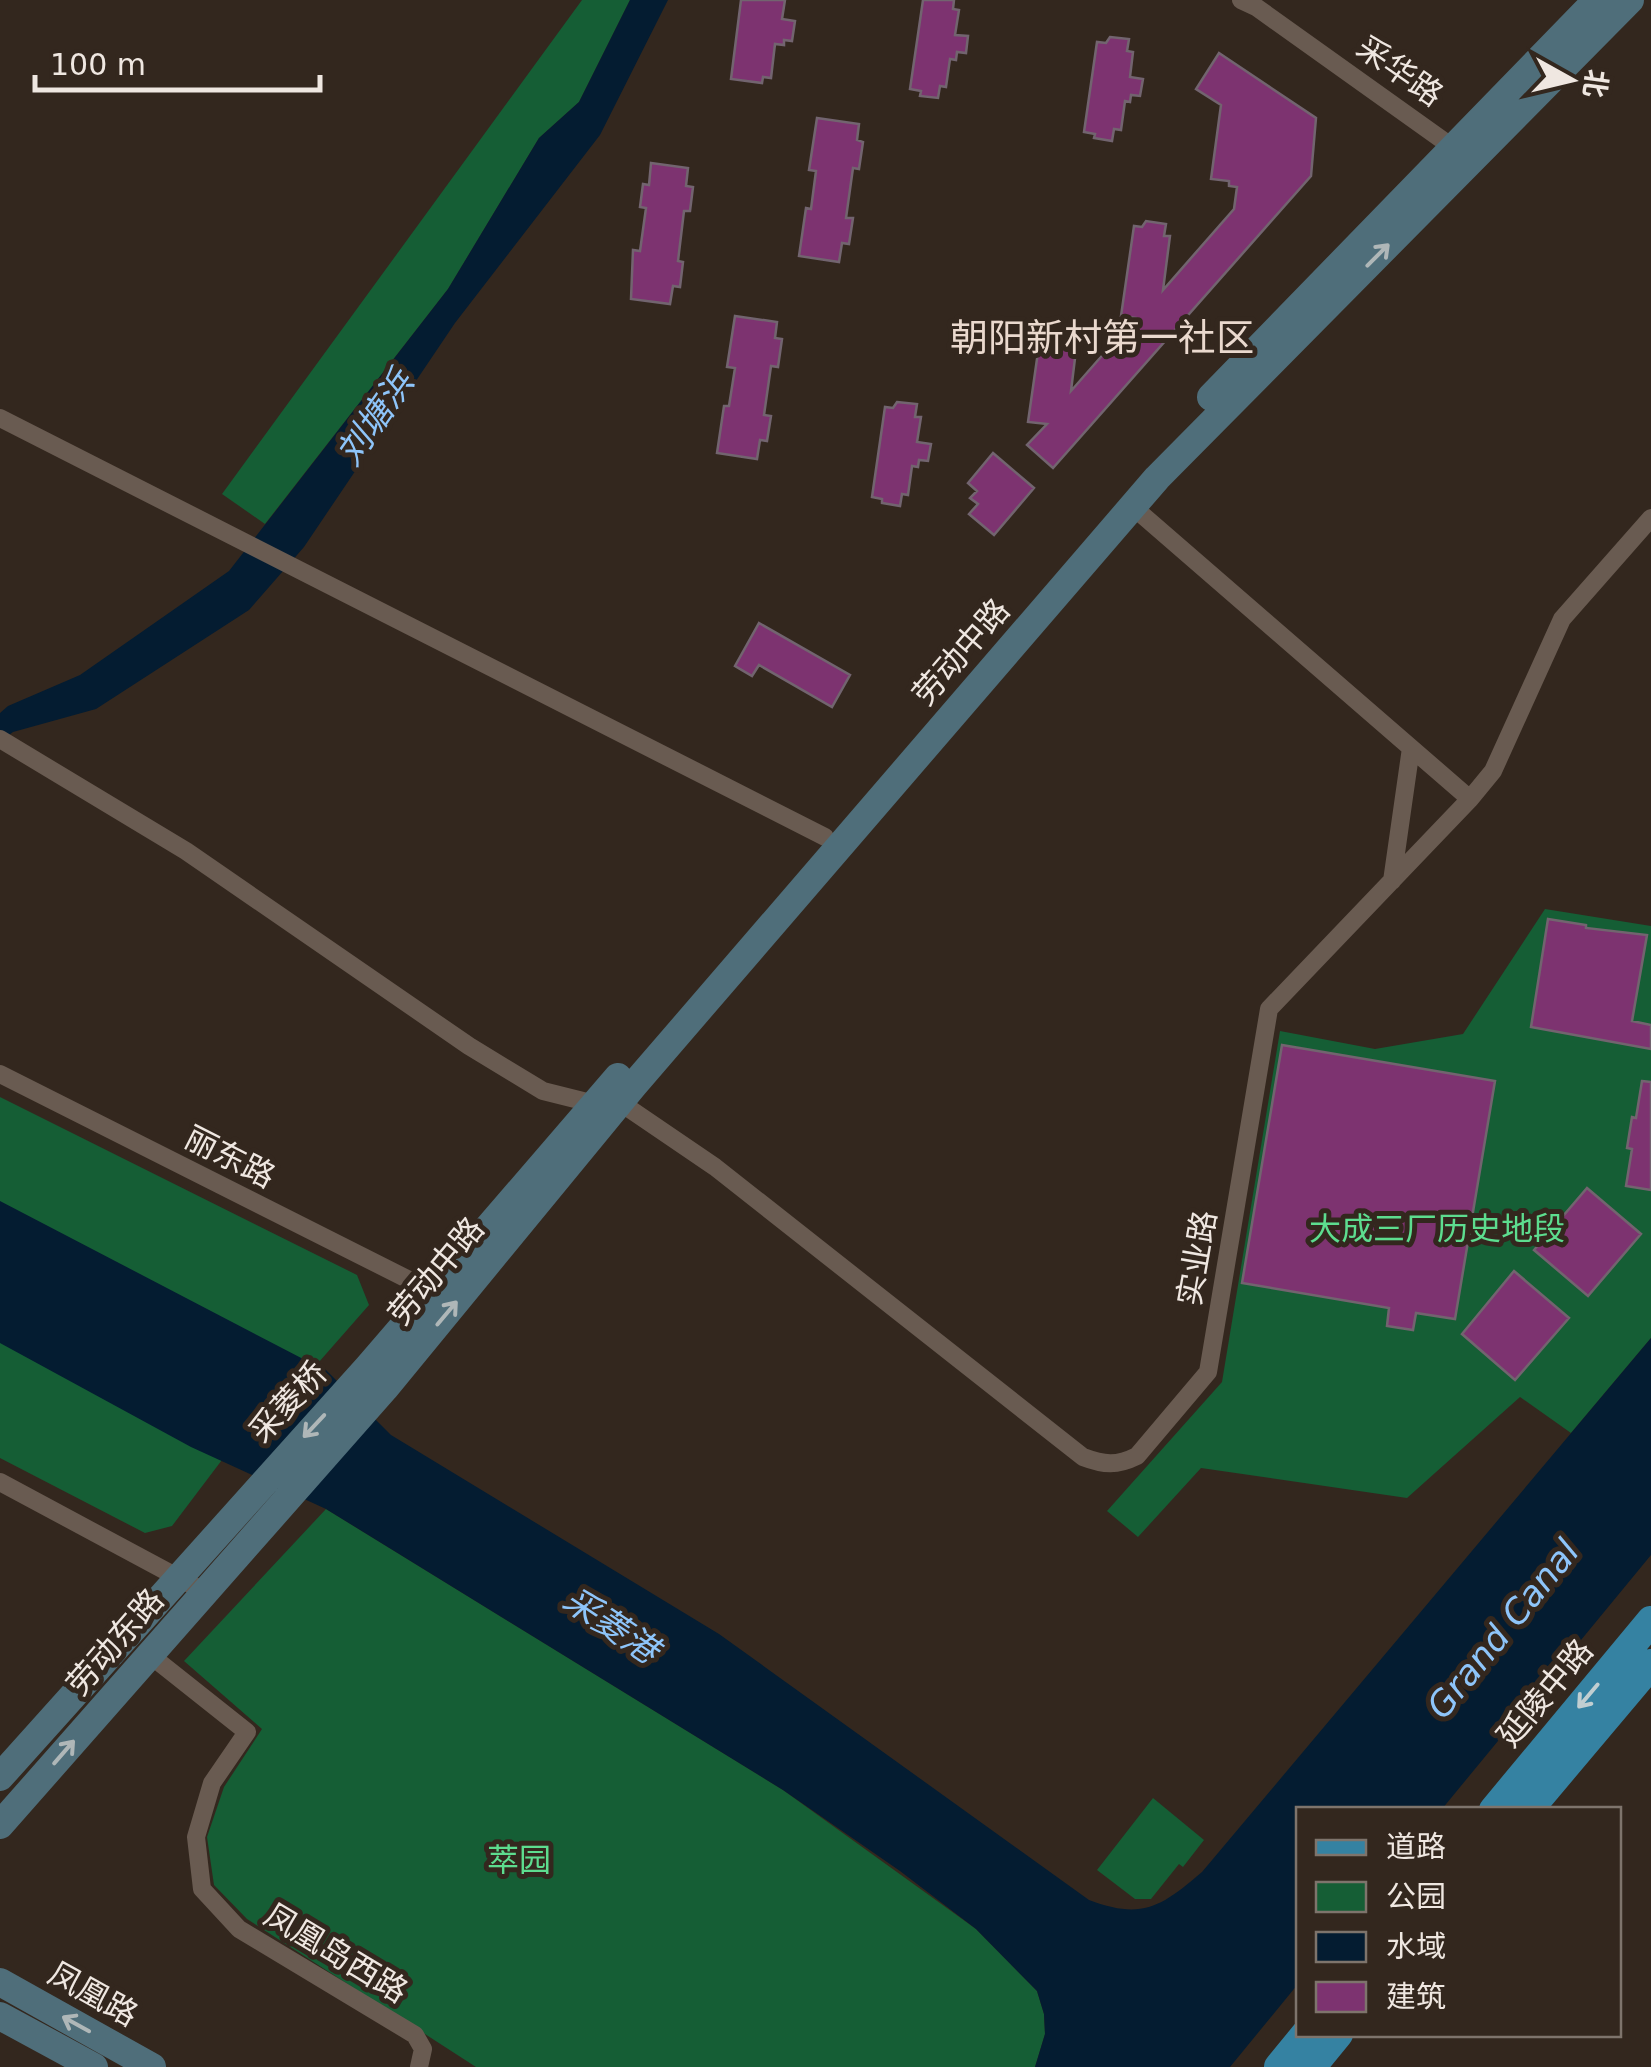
<svg xmlns="http://www.w3.org/2000/svg" width="1651" height="2067" font-family="'DejaVu Sans','Noto Sans SC',sans-serif">
  <style>
    .green { fill: #155e35 }
    .water { fill: #041c31 }
    .building { fill: #7d3370; stroke: #72646f; stroke-width: 2.5 }
    .lines { fill: none; stroke-linecap: round; stroke-linejoin: round }
    .minor { stroke: #695b51; stroke-width: 18 }
    .secondary { stroke: #4f6e7a; stroke-width: 28 }
    .primary { stroke: #3582a2; stroke-width: 30 }
    .oneway { stroke: #afb7b8 }
    .oneway2 { stroke: #c0ced1 }
    .labels { text-anchor: middle; stroke-width: 10; stroke-linejoin: round; paint-order: stroke }
    .street-label { font-size: 32px; fill: #efe7e1; stroke: #33271e }
    .park-label { font-size: 32px; fill: #5ddd8f; stroke: #33271e }
    .water-label { font-size: 35px; font-style: italic; fill: #8ec5fa; stroke: #33271e }
    .quarter-label { font-size: 38px; fill: #ead9ce; stroke: #33271e }
  </style>
  <rect width="100%" height="100%" fill="#33271e"/>
  <path class="green" d="M582,0H630L579,102L539,138L448,289L265,524L222,494Z
    M1545,909L1651,926V1338L1571,1433L1520,1397L1407,1498L1201,1468L1138,1537L1107,1511L1222,1382L1280,1031L1375,1049L1463,1034Z
    M0,1097L357,1275L369,1305L297,1387L0,1230Z
    M0,1322L234,1444L172,1526L145,1533L0,1458Z
    M326,1509L783,1790L976,1929L1037,1991L1044,2014L1045,2034L1035,2067H476L247,1919L214,1885L207,1837L224,1787L262,1729L184,1661Z
    M1153,1798L1204,1840L1183,1867L1179,1864L1151,1899H1135L1097,1870Z"/>
  <path class="water" d="M630,0H668L600,135L455,323L304,547L249,610L96,709L13,732L0,742V713L8,706L80,675L229,571L448,289L539,138L579,102Z
    M0,1201L307,1361L320,1364L391,1435L719,1634L1089,1900C1142,1920 1161,1907 1202,1872L1651,1338V1555L1442,1809L1298,1810V1984L1230,2067H1035L1045,2034L1044,2014L1037,1991L976,1929L900,1871L783,1790L326,1509L191,1447L0,1343Z"/>
  <path class="building" d="M741,0H785L782,19L795,21L792,41L784,40V45L775,44L771,78L763,77L762,83L731,79Z
    M923,0H954L953,9L959,10L955,35L968,36L966,53L957,52L956,60L950,59L946,87L940,86L938,98L920,96L921,91L910,89Z
    M1110,37L1129,39L1127,51L1133,52L1130,77L1143,79L1140,96L1131,95L1130,102L1125,101L1121,130L1114,129L1112,141L1094,138L1095,134L1084,132L1097,42L1106,43Z
    M1219,53L1316,118L1311,176L1053,468L1027,445L1047,424L1028,422L1041,331L1049,332L1053,326L1073,329L1071,341L1077,342L1071,391L1135,318L1121,316L1134,226L1142,227L1146,221L1166,224L1164,236H1170L1163,290L1234,209L1237,187L1229,186V181L1211,179L1221,105L1196,89Z
    M817,118L859,124L857,140L863,142L859,169L853,168L846,218H853L849,244L842,243L839,262L799,256L806,208L811,209L816,171L809,170Z
    M651,163L688,168L686,186L693,187L690,211H684L678,261L683,262L680,287L673,286L670,304L631,299L633,250L640,251L646,208L640,207L643,184L649,185Z
    M735,316L777,322L775,338L782,339L778,367L771,366L764,415L771,416L767,441L760,440L757,459L717,453L724,406H729L735,368L727,367Z
    M897,402L917,404L915,417H921L917,442L931,444L928,461L919,460L918,467L912,466L908,495L902,494L900,506L882,503V499L872,497L885,407L893,408Z
    M993,453L1034,488L994,535L969,514L978,504L970,498L977,491L968,483Z
    M759,623L850,675L832,707L759,665L752,676L735,666Z
    M1548,919L1586,925V928L1647,935L1632,1021L1651,1025V1049L1531,1027Z
    M1282,1045L1495,1081L1455,1319L1416,1313L1413,1330L1387,1326L1389,1308L1242,1283Z
    M1642,1081L1651,1082V1190L1626,1186L1632,1149L1627,1148L1632,1117L1636,1118Z
    M1587,1188L1641,1234L1588,1296L1534,1250Z
    M1514,1271L1569,1318L1515,1380L1462,1334Z"/>
  <g class="lines">
    <path class="minor" d="M1241,0L1256,7L1462,154
      M0,418L825,837
      M1132,506L1470,799
      M0,739L186,851L469,1046L543,1091L595,1104L621,1103L715,1167L1083,1457C1104,1465 1117,1466 1137,1456L1208,1372L1269,1009L1470,799L1493,771L1562,619L1651,518
      M1392,881L1411,748
      M0,1074L433,1292
      M0,1482L205,1592
      M150,1655L247,1732L212,1783L196,1837L202,1889L239,1929L415,2035L423,2049L419,2067"/>
    <path class="secondary" d="M1211,397L1597,0
      M0,1777L368,1367L618,1077
      M0,1825L385,1388L633,1086L1157,478L1630,0
      M0,1982L152,2067
      M0,2016L94,2067"/>
    <path class="primary" d="M1494,1810L1651,1621
      M1528,1810L1651,1664
      M1279,2067L1306,2034
      M1311,2067L1338,2034"/>
  </g>
  <defs><path id="oneway-shaft" d="M-6 0H5M1.5-3L5.5 0L1.5 3" fill="none" stroke-width="1.6" stroke-linecap="round" stroke-linejoin="round" transform="scale(2.5)"/></defs>
  <g class="oneway">
    <use href="#oneway-shaft" transform="translate(1378 255) rotate(-45)"/>
    <use href="#oneway-shaft" transform="translate(447 1313) rotate(-50)"/>
    <use href="#oneway-shaft" transform="translate(314 1426) rotate(133)"/>
    <use href="#oneway-shaft" transform="translate(64 1752) rotate(-49)"/>
    <use href="#oneway-shaft" transform="translate(76 2024) rotate(-151)"/>
  </g>
  <use class="oneway2" href="#oneway-shaft" transform="translate(1588 1696) rotate(130)"/>
  <g class="labels">
    <g class="street-label">
      <text transform="translate(1400 71) rotate(35)" y="11">采华路</text>
      <text transform="translate(961 652) rotate(-49)" y="11">劳动中路</text>
      <text transform="translate(230 1157) rotate(27)" y="11">丽东路</text>
      <text transform="translate(1197 1258) rotate(-80)" y="11">实业路</text>
      <text transform="translate(436 1271) rotate(-50)" y="11">劳动中路</text>
      <text transform="translate(288 1402) rotate(-47)" y="11">采菱桥</text>
      <text transform="translate(115 1642) rotate(-49)" y="11">劳动东路</text>
      <text transform="translate(1545 1693) rotate(-50)" y="11">延陵中路</text>
      <text transform="translate(336 1953) rotate(31)" y="11">凤凰岛西路</text>
      <text transform="translate(93 1994) rotate(29)" y="11">凤凰路</text>
    </g>
    <g class="park-label">
      <text x="1437" y="1240">大成三厂历史地段</text>
      <text x="519" y="1871">萃园</text>
    </g>
    <g class="water-label">
      <text transform="translate(375 418) rotate(-55)" y="12">刘塘浜</text>
      <text transform="translate(611 1625) rotate(34)" y="12">采菱港</text>
      <text transform="translate(1503 1629) rotate(-51)" y="12">Grand Canal</text>
    </g>
    <g class="quarter-label">
      <text x="1102" y="351">朝阳新村第一社区</text>
    </g>
  </g>
  <rect x="1296" y="1807" width="325" height="230" fill="#33271e" stroke="#7e746c" stroke-width="2.5"/>
  <rect x="1316" y="1840" width="50" height="15" fill="#3582a2" stroke="#7e746c" stroke-width="2.5"/>
  <text x="1386" y="1857" font-size="30" fill="#efe7e1">道路</text>
  <rect x="1316" y="1882" width="50" height="30" fill="#155e35" stroke="#7e746c" stroke-width="2.5"/>
  <text x="1386" y="1907" font-size="30" fill="#efe7e1">公园</text>
  <rect x="1316" y="1932" width="50" height="30" fill="#041c31" stroke="#7e746c" stroke-width="2.5"/>
  <text x="1386" y="1957" font-size="30" fill="#efe7e1">水域</text>
  <rect x="1316" y="1982" width="50" height="30" fill="#7d3370" stroke="#7e746c" stroke-width="2.5"/>
  <text x="1386" y="2007" font-size="30" fill="#efe7e1">建筑</text>
  <g transform="translate(1571 80) rotate(98)" stroke="#33271e" stroke-width="8" paint-order="stroke">
  <path d="M0-8L18 38L0 25L-18 38Z" fill="#efe7e1"/>
  <text y="-15" font-size="28" font-weight="bold" text-anchor="middle" fill="#efe7e1">北</text>
  </g>
  <path d="M35 75v15h285v-15" fill="none" stroke="#efe7e1" stroke-width="5"/>
  <text x="50" y="75" font-size="30" fill="#efe7e1" stroke="#33271e" stroke-width="8" paint-order="stroke">100 m</text>
</svg>
